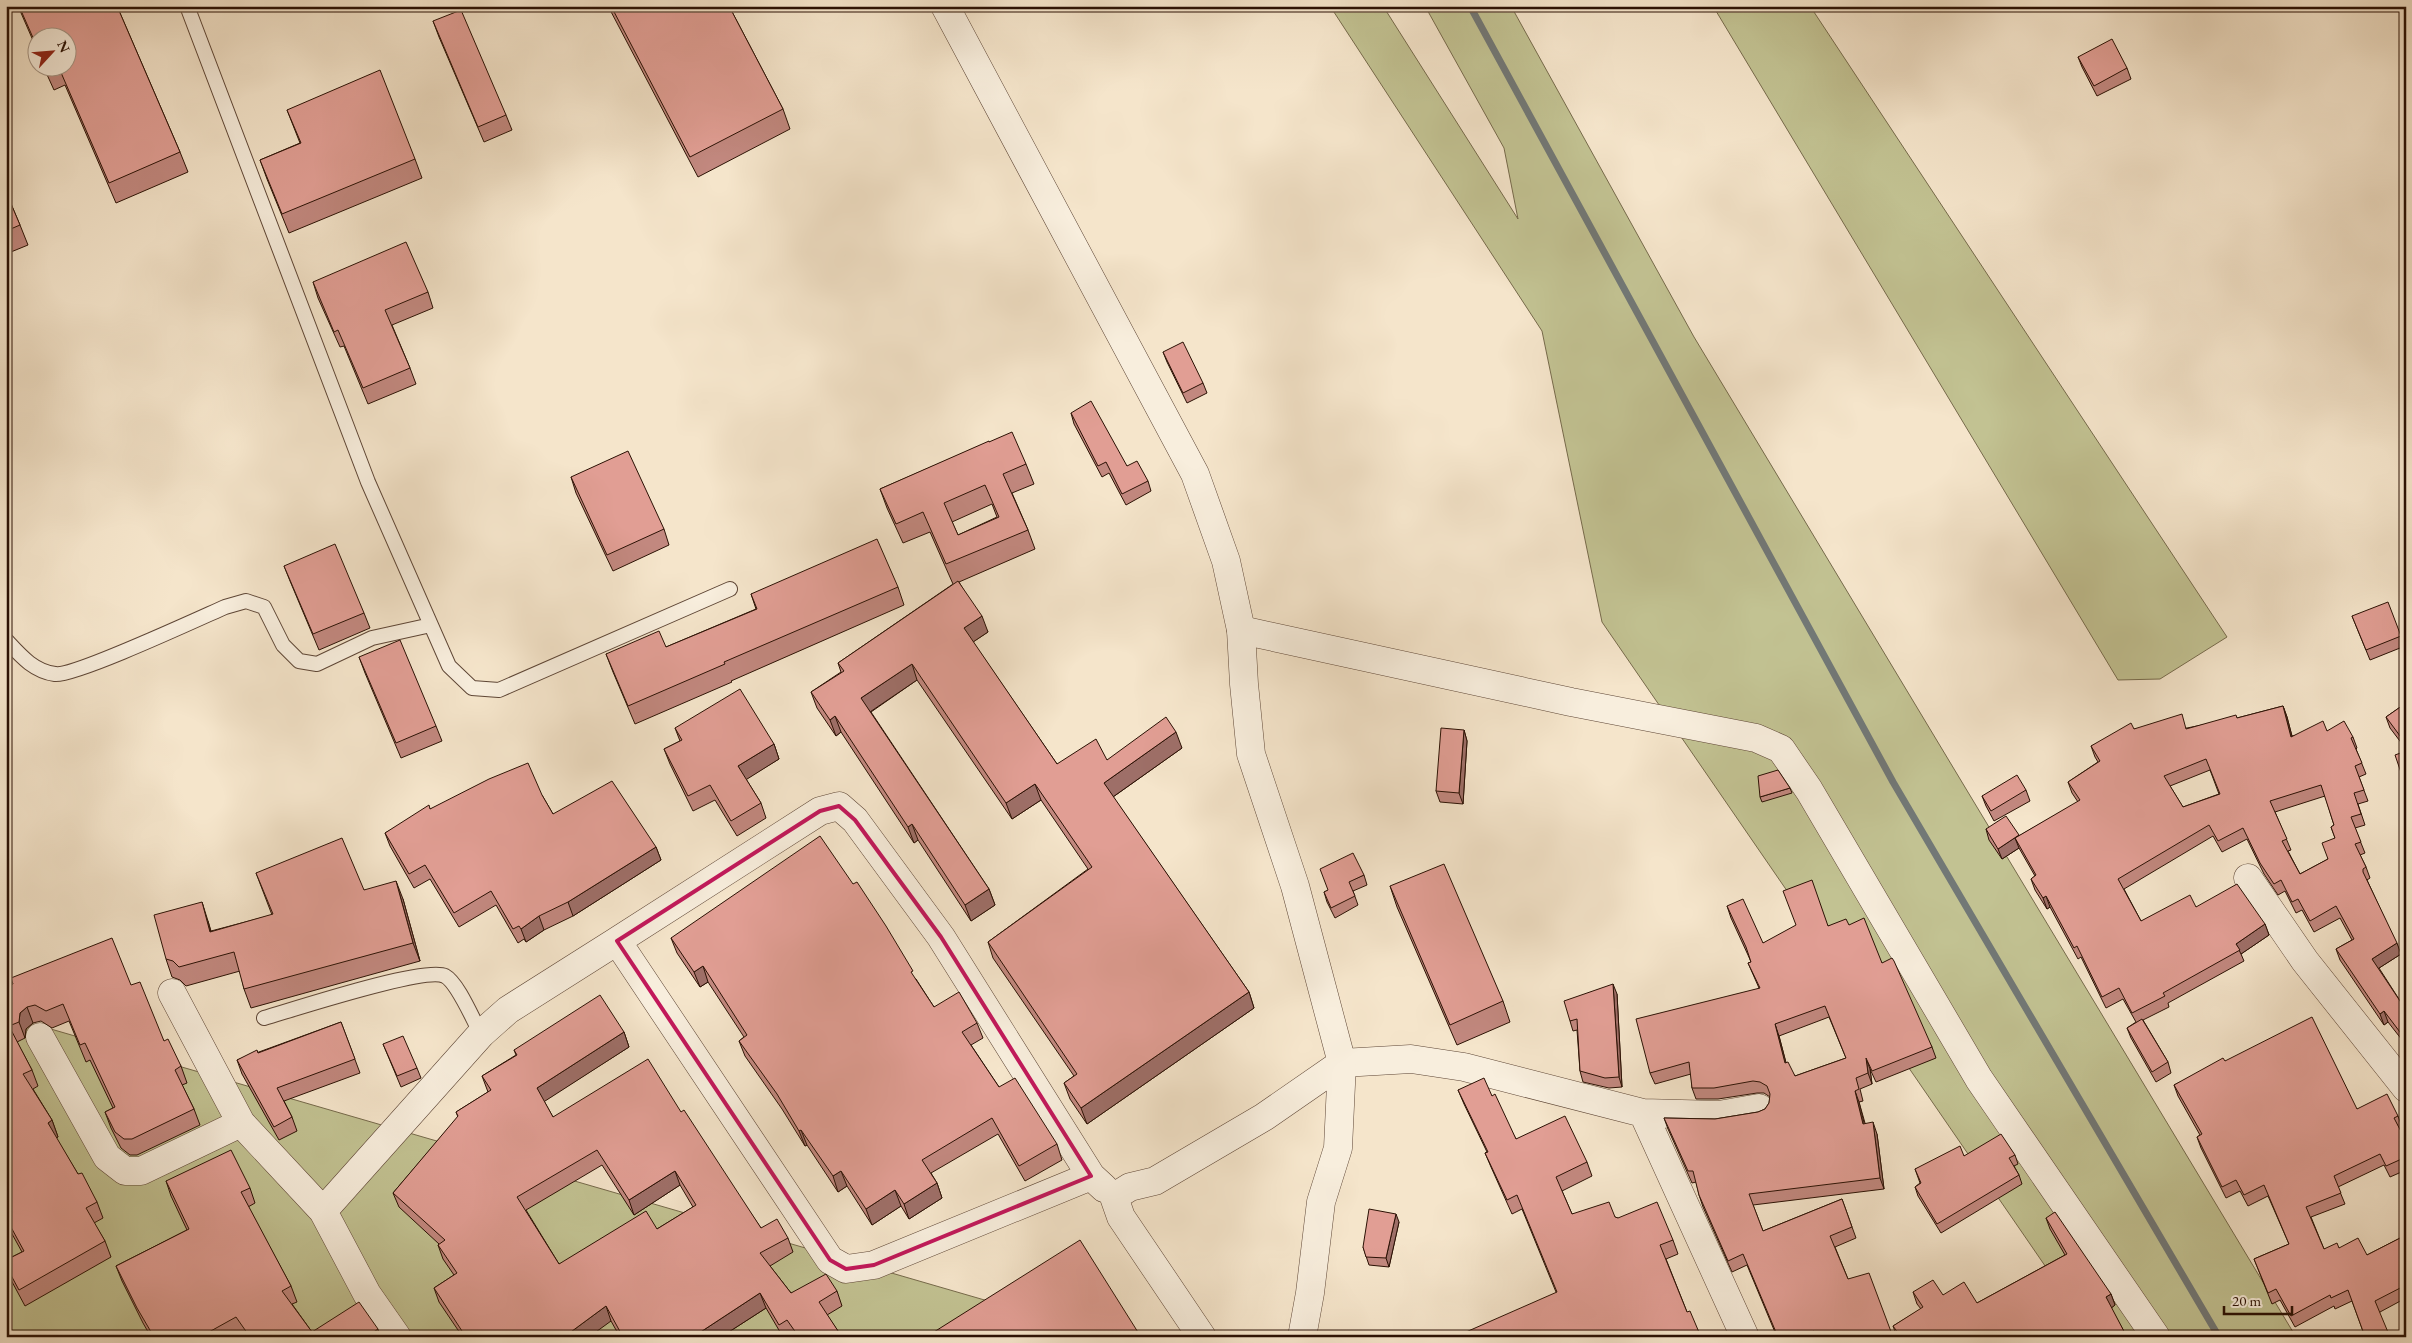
<svg xmlns="http://www.w3.org/2000/svg" width="2412" height="1343" font-family="'EB Garamond',serif">
  <style>
    .green { fill: #c2c292; stroke: #766a4b }
    .lines { fill: none; stroke-linecap: round; stroke-linejoin: round }
    .stream { stroke: #727876; stroke-width: 7 }
    .service-casing { stroke: #5e4636; stroke-width: 16 }
    .minor-casing { stroke: #5e4636; stroke-width: 29 }
    .tertiary-casing { stroke: #5e4636; stroke-width: 29 }
    .service { stroke: #f8eedd; stroke-width: 14 }
    .minor { stroke: #f8eedd; stroke-width: 28 }
    .tertiary { stroke: #f8eedd; stroke-width: 28 }
    .wall { fill: #c2887f; stroke: #2b1104; fill-rule: evenodd }
    .shaded-wall { fill: #9e6f68; stroke: #2b1104 }
    .building { fill: #e19e94; stroke: #2b1104; fill-rule: evenodd }
    .marked { fill: none; stroke: #c2185b; stroke-width: 4; stroke-linejoin: round }
  </style>
  <rect width="100%" height="100%" fill="#f5e5cb"/>
  <filter id="stains"><feTurbulence type="fractalNoise" baseFrequency=".004" numOctaves="4"/><feColorMatrix values="0 0 0 0 .2 0 0 0 0 .09 0 0 0 0 .02 0 0 0 .5 -.17"/></filter>
  <radialGradient id="worn" r=".72"><stop offset=".6" stop-color="#630" stop-opacity="0"/><stop offset="1" stop-color="#630" stop-opacity=".3"/></radialGradient>
  <path class="green" d="M1330,6H1383L1518,219L1504,148L1425,6H1511L1694,337L2296,1337H2094L1602,622L1542,331Z
    M1713,6H1810L2227,637L2160,679L2118,680Z
    M6,1016L1112,1337H6Z"/>
  <g class="lines">
    <path class="stream" d="M1470,6L1893,782L2219,1337"/>
    <g class="service-casing">
      <path id="service" d="M187,6L368,482L449,666L472,688L499,690L730,589
        M6,640C20,655 33,671 55,674C73,677 200,618 225,607L246,601L264,607L283,645L299,661L317,664L372,638L431,625
        M264,1018C292,1010 425,966 445,976C458,983 473,1020 481,1034"/>
    </g>
    <g class="minor-casing">
      <path id="minor" d="M1241,630L1571,702L1756,738L1781,749L1809,790L1979,1079L2156,1337
        M2248,878L2305,961L2406,1088
        M617,941L820,811L839,806L855,820L941,937L1091,1176L1104,1188
        M172,993L241,1123L323,1211L367,1294L397,1337
        M40,1037L107,1157L125,1171H141L241,1123
        M1342,1063L1411,1059L1464,1067L1643,1113L1719,1115L1759,1108
        M1643,1113L1745,1337
        M323,1211L481,1034L508,1010L617,941L830,1260L846,1269L874,1265L1091,1176"/>
    </g>
    <g class="tertiary-casing">
      <path id="tertiary" d="M945,6L1195,474L1226,561L1241,630L1244,684L1251,754L1295,886L1342,1063L1264,1117L1155,1181L1130,1187L1114,1197L1121,1217L1202,1337
        M1302,1337L1310,1293L1321,1202L1338,1148L1342,1063"/>
    </g>
    <use href="#service" class="service"/>
    <use href="#minor" class="minor"/>
    <use href="#tertiary" class="tertiary"/>
  </g>
  <path class="wall" d="M18,6H117L180,152L188,172L116,203L65,85L54,90L44,68H68L38,38V52Z
    M608,6H729L783,109L790,129L698,177Z
    M433,21L506,115L512,130L484,142L439,37Z
    M2078,57L2127,68L2131,79L2097,96L2082,67Z
    M287,110L415,159L422,178L289,233L267,179L260,160L300,143Z
    M6,192L20,225L28,245L6,254Z
    M313,282L428,292L433,308L392,325L410,368L416,384L368,404L344,346L340,347L318,298Z
    M1163,352L1203,383L1207,393L1187,403L1167,362Z
    M1071,413L1127,466L1148,481L1151,491L1126,505L1109,473L1102,477L1074,424Z
    M989,442L1026,464L1034,484L1012,493L1028,530L1035,549L959,582L988,632L973,642L1057,764L1107,760L1182,748L1113,797L1249,992L1254,1008L1087,1124L1070,1099L1064,1083L1074,1076L993,958L988,942L1088,869L1041,800L1012,819L917,680L871,712L989,889L995,905L971,921L918,840L914,843L841,732L836,736L817,708L811,692L841,672L838,663L953,584L930,532L903,543L887,508L880,489ZM992,504L997,517L958,535L952,522Z
    M571,477L664,529L669,545L613,571L576,493Z
    M284,566L364,613L370,628L319,650L290,581Z
    M898,587L904,605L731,681L732,682L635,724L613,672L606,654L666,647L756,609L751,594Z
    M2352,616L2401,636L2405,646L2370,660Z
    M359,657L436,726L442,741L401,758L365,673Z
    M2406,703V749L2390,728L2386,717Z
    M2283,706L2287,717L2292,736L2327,731L2353,737L2357,748L2356,749L2366,774L2359,777L2368,801L2358,804L2365,825L2355,828L2365,853L2360,855L2366,867L2370,878L2367,880L2401,954L2379,968L2406,1010V1045L2388,1022L2384,1025L2340,960L2336,949L2352,940L2340,918L2314,932L2302,910L2296,913L2285,891L2278,895L2264,874L2247,839L2222,852L2213,836L2124,889L2141,921L2196,907L2265,924L2269,935L2241,954L2244,961L2168,1003L2169,1007L2143,1020L2168,1062L2171,1073L2156,1082L2131,1038L2127,1028L2136,1022L2123,999L2106,1008L2081,957L2078,959L2050,907L2047,909L2035,890L2031,879L2035,876L2019,848L2002,859L1989,840L1986,829L2019,836L2078,802L2072,793L2068,782L2098,762L2095,757L2091,746L2134,729L2187,728L2237,718ZM2210,770L2219,794L2183,807L2170,786ZM2325,796L2334,825L2331,827L2335,838L2328,859L2300,874L2288,851L2291,850L2275,812Z
    M675,728L774,744L779,759L746,779L761,803L766,818L737,836L715,800L693,811L670,764L664,749L680,741Z
    M1464,730L1467,741L1463,804L1440,802L1436,791Z
    M1790,788L1792,793L1762,802L1760,797Z
    M2026,790L2030,801L1994,821L1986,806L1982,796Z
    M542,795L553,814L656,847L661,860L573,916L544,930L526,942L524,939L518,943L496,905L459,927L430,879L414,888L390,846L385,833L430,809Z
    M256,873L364,890L403,899L420,961L251,1008L244,989L240,971L186,986L180,980L172,977L166,959L208,921L211,931L272,915Z
    M1364,875L1367,885L1353,891L1358,905L1335,918L1327,902L1324,892Z
    M1390,886L1503,1001L1510,1022L1457,1045L1397,907Z
    M1727,906L1763,943L1828,926L1849,925L1882,963L1932,1047L1936,1058L1876,1082L1870,1069L1872,1084L1860,1089L1863,1101L1859,1102L1865,1123L1877,1134L1884,1189L1753,1205L1763,1231L1842,1199L1856,1238L1835,1247L1848,1279L1893,1337H1777L1747,1265L1732,1272L1703,1207L1699,1195L1696,1182L1692,1183L1668,1129L1664,1118L1715,1119L1758,1112L1765,1109L1769,1103L1770,1097L1764,1093H1757L1718,1099H1696L1692,1088L1691,1074L1655,1084L1650,1073L1759,988L1748,963L1751,962L1748,955L1731,918ZM1829,1017L1846,1058L1795,1076L1786,1063L1779,1036Z
    M671,938L916,979L934,1007L977,1023L983,1038L971,1045L999,1087L1057,1144L1062,1160L1025,1181L998,1134L931,1173L937,1183L942,1198L909,1219L901,1206L872,1225L847,1186L838,1192L807,1145L805,1146L782,1109L745,1056L739,1041L744,1037L708,982L700,987L677,953Z
    M131,985L164,1041L181,1066L187,1083L182,1085L194,1109L200,1125L137,1155H130L121,1148L111,1128L105,1112L113,1108L90,1060L86,1062L69,1021L52,1028L41,1021L33,1023L26,1029L25,1038L17,1042L32,1070L38,1086L33,1089L52,1120L58,1137L56,1138L78,1174L97,1202L103,1218L94,1223L105,1241L111,1257L25,1306L10,1278L6,1269V1260L22,1252L6,1223V986Z
    M1617,994L1622,1087L1609,1088L1583,1082L1580,1071L1577,1030L1573,1031L1570,1021Z
    M341,1022L360,1073L284,1101L292,1117L297,1131L279,1140L242,1074L237,1060Z
    M624,1032L629,1047L544,1101L553,1117L681,1112L761,1228L788,1238L793,1252L770,1266L791,1293L837,1291L842,1306L827,1315L842,1337H794L793,1335L789,1337H783L766,1308L721,1337H620L611,1321L460,1333L439,1302L434,1288L454,1275L443,1259L438,1245L439,1244L399,1207L393,1193L458,1117L456,1112L488,1092L482,1076L516,1055L514,1050ZM602,1165L634,1215L680,1185L693,1207L657,1229L559,1264L526,1210Z
    M383,1044L417,1068L421,1078L401,1087Z
    M2225,1061L2357,1109L2398,1116L2402,1127L2399,1129L2406,1141V1170L2390,1177L2384,1165L2338,1187L2345,1204L2311,1217L2324,1249L2339,1248L2367,1255L2406,1235V1298L2380,1312L2364,1334L2352,1301L2335,1309L2334,1306L2295,1327L2280,1300L2272,1304L2254,1259L2289,1244L2268,1196L2248,1206L2240,1191L2226,1198L2201,1148L2197,1137L2200,1135L2178,1096L2174,1085Z
    M1458,1090L1492,1096L1516,1139L1587,1162L1592,1176L1562,1191L1572,1214L1615,1217L1673,1240L1678,1254L1666,1259L1687,1312L1701,1337L1556,1292L1522,1209L1512,1214L1491,1167L1485,1153L1487,1152L1464,1104Z
    M2015,1155L2018,1164L2014,1166L2019,1175L2022,1184L1941,1233L1918,1196L1915,1187L1920,1183L1915,1169L1964,1156Z
    M166,1181L250,1188L255,1203L248,1207L291,1286L297,1302L292,1304L312,1332L380,1337H245L241,1332L233,1337H151L143,1323L122,1281L116,1266L187,1230L171,1196Z
    M2046,1218L2111,1294L2115,1305L2111,1308L2127,1337H1897L1893,1326L1921,1309L1917,1304L1913,1292L1943,1295L1977,1303L2065,1255L2050,1229Z
    M1399,1222L1389,1267L1369,1265L1363,1247Z"/>
  <path class="shaded-wall" d="M982,616L988,632L970,644L964,628Z
    M912,664L917,680L867,714L861,698Z
    M2283,706L2287,717L2295,748L2291,737Z
    M835,716L841,732L836,736L830,720Z
    M1464,730L1467,741L1463,804L1459,793Z
    M1176,732L1182,748L1110,799L1104,783Z
    M774,744L779,759L744,781L738,766Z
    M1035,784L1041,800L1012,819L1006,803Z
    M912,824L918,840L914,843L908,827Z
    M2019,835L2015,838L2019,848L2002,859L1998,849Z
    M656,847L661,860L573,916L568,902Z
    M396,881L403,899L420,961L413,943Z
    M989,889L995,905L971,921L965,905Z
    M2046,896L2050,907L2047,909L2043,898Z
    M202,902L208,921L216,951L210,932Z
    M539,916L544,930L526,942L521,929Z
    M2265,924L2269,935L2241,954L2236,944Z
    M2397,943L2401,954L2376,970L2372,959Z
    M703,966L708,982L700,987L694,972Z
    M1613,984L1617,994L1622,1087L1619,1077Z
    M1249,992L1254,1008L1087,1124L1081,1108Z
    M27,1007L33,1023L26,1029L25,1038L19,1022L20,1013Z
    M2384,1011L2388,1022L2384,1025L2380,1014Z
    M1775,1024L1779,1036L1789,1074L1785,1063Z
    M624,1032L629,1047L542,1103L537,1088Z
    M1866,1058L1870,1069L1872,1084L1868,1073Z
    M1855,1091L1859,1102L1867,1135L1863,1124Z
    M52,1120L58,1137L54,1140L48,1123Z
    M1873,1122L1877,1134L1884,1189L1880,1178Z
    M801,1130L807,1145L805,1146L799,1131Z
    M675,1171L680,1185L634,1215L629,1200Z
    M841,1171L847,1186L838,1192L833,1176Z
    M937,1183L942,1198L909,1219L904,1204Z
    M895,1190L901,1206L872,1225L866,1209Z
    M1396,1214L1399,1222L1389,1267L1386,1258Z
    M760,1293L766,1308L721,1337H693Z
    M2111,1294L2115,1305L2110,1309L2106,1297Z
    M606,1306L611,1321L589,1337H564Z
    M378,1329L380,1337H366Z"/>
  <path class="building" d="M19,6H117L180,152L109,183L59,68H68V38H38V49Z
    M611,6H729L783,109L690,157Z
    M461,10L506,115L478,127L433,21Z
    M2112,39L2127,68L2094,86L2078,57Z
    M380,70L415,159L282,214L260,160L301,143L287,110Z
    M6,192L20,225L6,231Z
    M406,242L428,292L385,310L410,368L363,388L338,330L334,332L313,282Z
    M1183,342L1203,383L1183,393L1163,352Z
    M1091,401L1127,466L1137,461L1148,481L1122,494L1106,462L1098,466L1071,413Z
    M1012,432L1026,464L1003,474L1028,530L946,564L923,512L896,524L880,489L989,441V442ZM985,485L999,517L958,535L944,503Z
    M628,451L664,529L607,555L571,477Z
    M877,539L898,587L724,662L725,664L628,706L606,654L659,631L666,647L757,609L751,594Z
    M335,544L364,613L313,634L284,566Z
    M958,581L982,616L964,628L1057,764L1096,739L1107,760L1166,717L1176,732L1104,783L1249,992L1081,1108L1064,1083L1077,1074L988,942L1092,867L1035,784L1006,803L912,664L861,698L989,889L965,905L912,824L908,827L835,716L830,720L811,692L844,671L838,663Z
    M2388,602L2401,636L2366,650L2352,616Z
    M400,640L436,726L396,743L359,657Z
    M740,689L774,744L738,766L761,803L731,821L710,785L688,796L664,749L682,740L675,728Z
    M2406,703V744L2386,717Z
    M2283,706L2291,737L2323,721L2327,731L2344,721L2353,737L2351,738L2362,763L2355,766L2364,790L2354,793L2361,814L2351,817L2361,842L2355,844L2366,867L2363,869V872L2397,943L2372,959L2406,1010V1040L2384,1011L2380,1014L2336,949L2354,939L2336,906L2310,921L2298,899L2292,902L2281,880L2274,884L2260,863L2243,828L2218,841L2209,825L2118,879L2141,921L2190,895L2196,907L2237,884L2265,924L2236,944L2240,950L2163,993L2165,996L2132,1013L2119,988L2102,997L2077,946L2074,948L2046,896L2043,898L2031,879L2036,875L2015,838L2080,800L2068,782L2100,761L2091,746L2131,723L2134,729L2182,714L2186,729L2236,715L2237,718ZM2206,759L2220,794L2183,807L2164,776ZM2321,785L2334,825L2331,827L2335,838L2322,843L2328,859L2300,874L2282,841L2287,839L2270,801Z
    M1441,728L1464,730L1459,793L1436,791Z
    M2406,751V787L2395,755Z
    M528,763L542,795L553,814L612,781L656,847L568,902L539,916L521,929L519,926L513,929L491,891L454,913L425,865L409,874L385,833L429,805L430,809L489,779Z
    M1778,770L1790,788L1760,797L1758,776Z
    M2017,775L2026,790L1991,811L1982,796Z
    M2006,816L2019,835L1998,849L1986,829Z
    M820,836L853,884L857,882L886,926L913,971L911,972L934,1007L959,992L977,1023L962,1032L999,1087L1015,1078L1057,1144L1019,1166L992,1118L922,1160L937,1183L904,1204L895,1190L866,1209L841,1171L833,1176L801,1130L799,1131L777,1094L739,1041L747,1035L703,966L694,972L671,938Z
    M342,838L364,890L396,881L413,943L244,989L234,952L179,967L173,961L166,959L154,915L202,902L210,932L273,914L256,873Z
    M1353,853L1364,875L1349,882L1355,896L1331,908L1324,892L1328,890L1320,869Z
    M1444,864L1503,1001L1450,1025L1390,886Z
    M1812,880L1828,926L1846,919L1849,925L1864,918L1882,963L1892,958L1894,961L1932,1047L1872,1071L1866,1058L1868,1073L1856,1078L1859,1089L1855,1091L1863,1124L1873,1122L1880,1178L1749,1194L1763,1231L1842,1199L1852,1227L1830,1236L1848,1279L1869,1273L1893,1337H1817L1814,1331L1801,1337H1778L1743,1254L1728,1261L1699,1195L1693,1171H1688L1664,1118L1715,1119L1758,1112L1765,1109L1769,1103L1770,1094L1767,1086L1760,1082L1753,1081L1714,1088H1692L1689,1062L1650,1073L1636,1019L1760,988L1748,963L1751,962L1746,947L1727,906L1743,899L1763,943L1796,925L1783,891ZM1825,1006L1846,1058L1795,1076L1788,1062L1785,1063L1775,1024Z
    M112,938L131,985L140,982L164,1041L168,1039L181,1066L175,1070L194,1109L132,1139H124L115,1132L105,1112L115,1107L85,1043L80,1045L63,1004L46,1011L35,1005L27,1007L20,1013L19,1022L9,1026L32,1070L23,1074L52,1120L48,1123L78,1174L82,1173L97,1202L86,1208L105,1241L19,1290L6,1266V1260L24,1251L6,1218V986L13,984L11,978Z
    M1613,984L1619,1077L1605,1078L1580,1071L1577,1019L1570,1021L1564,1001Z
    M600,995L624,1032L537,1088L553,1117L648,1059L681,1112L684,1110L761,1228L777,1219L788,1238L760,1253L791,1293L826,1274L837,1291L819,1302L842,1337H799L787,1320L779,1325L760,1293L693,1337H623L606,1306L564,1337H454L462,1331L434,1288L457,1273L438,1245L445,1240L393,1193L458,1116L456,1112L491,1090L482,1076L517,1055L514,1050ZM597,1150L629,1200L675,1171L696,1205L657,1229L646,1211L559,1264L517,1197Z
    M2312,1017L2357,1109L2387,1094L2398,1116L2394,1118L2406,1141V1157L2386,1166L2380,1154L2334,1176L2341,1193L2306,1207L2324,1249L2337,1243L2339,1248L2358,1238L2367,1255L2406,1235V1285L2375,1301L2390,1337H2358L2364,1334L2348,1290L2331,1298L2330,1295L2291,1316L2276,1289L2268,1293L2254,1259L2289,1244L2264,1185L2244,1195L2236,1180L2222,1187L2197,1137L2202,1134L2174,1085L2223,1058L2225,1061Z
    M2142,1019L2168,1062L2152,1072L2127,1028Z
    M341,1022L355,1059L277,1088L292,1117L274,1127L237,1060L257,1050L258,1053Z
    M403,1036L417,1068L397,1076L383,1044Z
    M1484,1078L1492,1096L1495,1094L1516,1139L1565,1116L1587,1162L1556,1177L1572,1214L1609,1202L1615,1217L1618,1218L1657,1202L1673,1240L1660,1245L1687,1312L1690,1311L1701,1337H1468L1466,1332L1557,1292L1517,1195L1507,1200L1485,1153L1488,1152L1458,1090Z
    M2001,1134L2015,1155L2009,1158L2019,1175L1937,1224L1915,1187L1921,1183L1915,1169L1960,1146L1964,1156Z
    M231,1150L250,1188L241,1192L291,1286L282,1291L312,1332L359,1302L378,1329L366,1337H250L236,1317L200,1337H154L137,1308L116,1266L189,1229L166,1181Z
    M1369,1209L1396,1214L1386,1258L1366,1257L1363,1247Z
    M2055,1212L2111,1294L2106,1297L2127,1337H1901L1893,1326L1923,1307L1913,1292L1933,1280L1943,1295L1964,1282L1977,1303L2067,1254L2046,1218Z
    M1080,1240L1141,1337H926Z"/>
  <path class="marked" d="M839,806L855,820L941,937L1091,1176L874,1265L846,1269L830,1260L617,941L820,811Z"/>
  <rect width="2412" height="1343" fill="none" stroke="#f5e5cb" stroke-width="25"/>
  <rect x="8" y="8" width="2397" height="1328" fill="none" stroke="#2b1104" stroke-width="2.5"/>
  <rect x="12" y="12" width="2387" height="1318" fill="none" stroke="#2b1104"/>
  <g transform="translate(52 52) rotate(64)"><circle r="24" fill="#f8eedd" stroke="#a69686"/>
  <path d="M0-4L9 19L0 12L-9 19Z" fill="#8f2418"/>
  <text y="-8" font-size="14" font-weight="bold" text-anchor="middle" fill="#2b1104">N</text>
  </g>
  <path d="M2224 1306v8h68v-8" fill="none" stroke="#2b1104" stroke-width="2.5"/>
  <text x="2232" y="1306" font-size="15" fill="#2b1104" stroke="#f8eedd" stroke-width="4" paint-order="stroke">20 m</text>
  <rect width="100%" height="100%" filter="url(#stains)"/>
  <rect width="100%" height="100%" fill="url(#worn)"/>
</svg>
